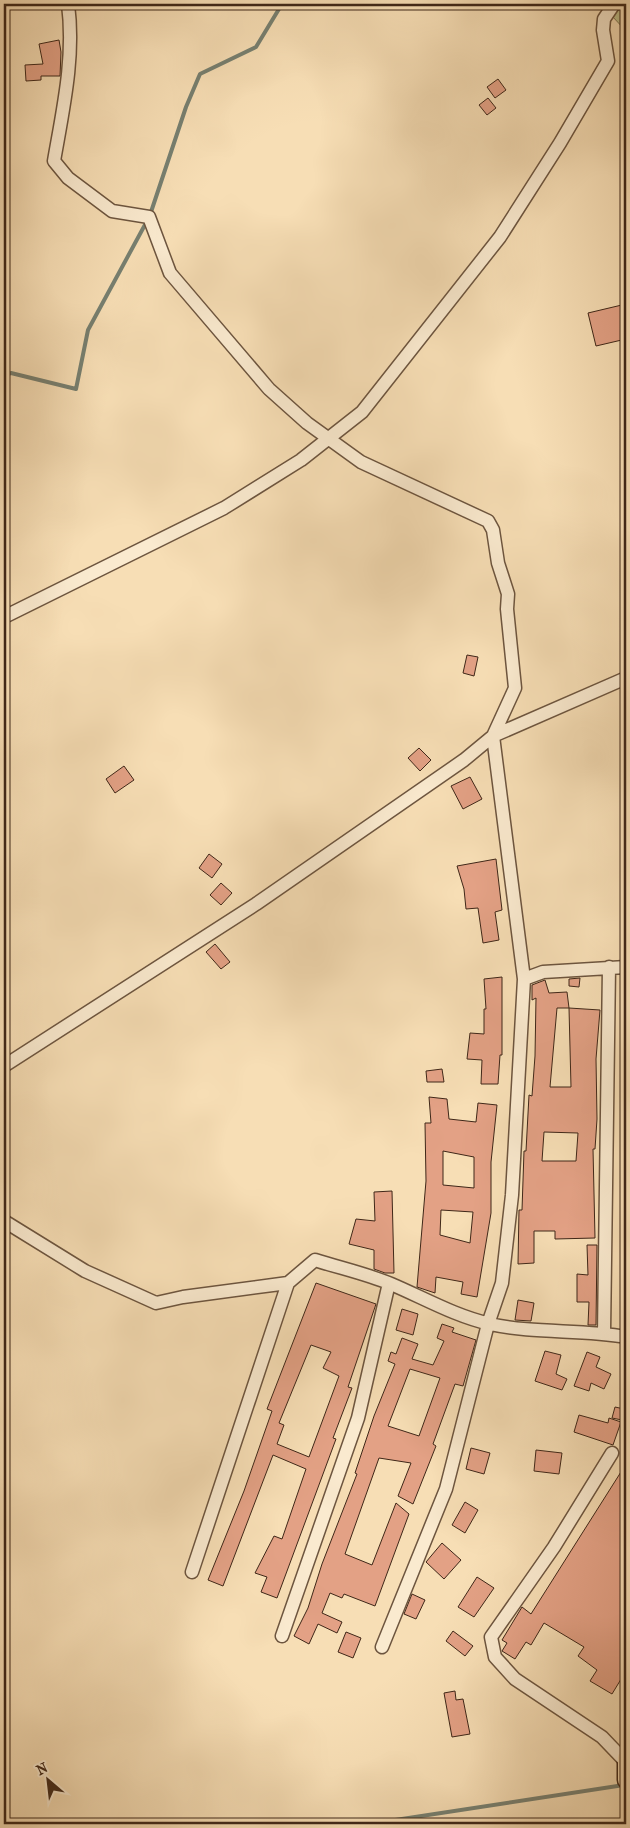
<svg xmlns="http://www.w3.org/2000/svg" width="630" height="1828" font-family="'IM FELL French Canon',serif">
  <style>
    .green { fill: #bfc08c; stroke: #7f7452 }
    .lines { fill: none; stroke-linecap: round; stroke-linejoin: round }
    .stream { stroke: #778071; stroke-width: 4 }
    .building { fill: #e3a185; stroke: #3f2718; fill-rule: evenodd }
    .minor-casing { stroke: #6d553f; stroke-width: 15 }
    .major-casing { stroke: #3f2718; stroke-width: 19 }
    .minor { stroke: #faeacf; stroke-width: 12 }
    .major { stroke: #f7deb5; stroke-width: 16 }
  </style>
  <rect width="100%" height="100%" fill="#f7deb5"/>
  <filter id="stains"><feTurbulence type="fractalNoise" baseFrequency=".004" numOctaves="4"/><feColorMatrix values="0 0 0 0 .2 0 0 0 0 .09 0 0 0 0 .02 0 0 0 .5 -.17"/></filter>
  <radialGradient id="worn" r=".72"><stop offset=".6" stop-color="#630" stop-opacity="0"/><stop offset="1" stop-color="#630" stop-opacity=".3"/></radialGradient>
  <path class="green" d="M626,4V31L612,16Z"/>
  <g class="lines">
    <path class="stream" d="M150,215L186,107L200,74L256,47L282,4
      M4,376L11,373L76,389L88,330L147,221
      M369,1824L624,1785"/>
  </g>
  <path class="building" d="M59,40L61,52L60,76H41V80L26,81L25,65L43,64L39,44Z
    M498,79L506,90L495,98L487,87Z
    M488,98L496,108L487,115L479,105Z
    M626,304V339L596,346L588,313Z
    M467,655L478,657L474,676L463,673Z
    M419,748L431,760L420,771L408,758Z
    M124,766L134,780L115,793L106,779Z
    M470,777L482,799L463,809L451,786Z
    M209,854L222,864L212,878L199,868Z
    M496,859L502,910L495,912L499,940L483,943L478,908L466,909L464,889L457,866Z
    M221,883L232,893L221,905L210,895Z
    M215,944L230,962L221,969L206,952Z
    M502,977V1055H500L498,1084H481L482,1060L467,1059L470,1033L484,1034V1009H486L484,979Z
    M580,978L579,987L569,986V979Z
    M545,980L549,993L567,992L569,1008L600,1010L596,1059L597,1119L595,1149H593L595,1238L555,1239V1231H534V1263L518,1264L519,1210H522L524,1151H526L529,1095L532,1096L535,1056L536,998L532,1000V985ZM557,1008H569L571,1087H550ZM544,1132L578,1133L576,1161H542Z
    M442,1069L444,1082H427L426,1071Z
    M429,1097L447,1099L449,1119L476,1122L478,1103L497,1105L491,1162V1213L477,1297L461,1294L463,1282L436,1277L435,1293L417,1287L426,1181L425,1123H431ZM443,1151L474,1157V1188L443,1185ZM441,1210L473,1212L470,1243L440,1235Z
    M392,1191L394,1273H385L374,1269V1250L349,1244L356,1219L375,1221L374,1192Z
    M587,1245H597L596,1325H588L589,1302H577V1274L588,1275Z
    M316,1283L376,1304L348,1387L352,1388L333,1438L336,1439L277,1598L261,1592L267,1577L255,1573L274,1536L282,1539L306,1469L273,1455L223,1586L208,1580L244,1491L272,1411L267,1409ZM311,1345L331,1352L323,1368L339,1376L309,1457L277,1444L284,1425L279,1423Z
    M518,1300L534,1303L531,1321L515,1320Z
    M402,1309L418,1314L413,1335L396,1330Z
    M442,1324L454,1328L452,1332L476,1340L463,1386L455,1384L433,1444L436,1446L413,1504L398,1496L411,1463L379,1458L345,1554L372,1565L396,1503L409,1514L375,1606L344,1594L342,1598L330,1593L322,1613L342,1622L337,1633L318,1624L309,1644L294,1636L308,1608L322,1564L357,1474L355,1473L374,1416L395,1364L388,1361L391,1352L396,1354L402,1338L418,1344L412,1359L433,1365L444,1341L437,1338ZM410,1369L440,1378L419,1436L388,1426Z
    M545,1351L561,1355L556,1374L567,1379L562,1390L535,1381Z
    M587,1352L600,1357L596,1367L611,1374L604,1389L591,1383L589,1391L574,1386Z
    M615,1407L624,1409L622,1420L612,1418Z
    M579,1415L608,1423L609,1418L621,1422L613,1445L574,1432Z
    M471,1448L490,1453L484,1474L466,1469Z
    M536,1450L562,1453L559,1474L534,1471Z
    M626,1464V1671L612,1694L590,1681L597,1670L578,1656L584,1647L544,1623L531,1645L526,1642L515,1659L502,1651L507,1643L502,1640L522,1607L531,1614Z
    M465,1502L478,1510L465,1533L452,1525Z
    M442,1543L461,1560L444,1579L426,1562Z
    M477,1577L494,1588L474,1617L458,1607Z
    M412,1594L425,1600L416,1619L404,1614Z
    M453,1631L473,1646L465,1656L446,1641Z
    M346,1632L361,1638L353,1658L338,1652Z
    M455,1691L456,1700L463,1699L470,1734L452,1737L444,1693Z"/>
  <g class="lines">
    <g class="minor-casing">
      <path id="minor" d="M4,617L224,508L301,460L362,412L500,237L560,143L608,61L603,30L604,19L614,4
        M524,979L493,736L626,678
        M4,1066L256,904L464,760L493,736L515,688L507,609L508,594L498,563L493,530L488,521L361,462L307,423L269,389L170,273L149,217L112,211L68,178L54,161C63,109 75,57 68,4
        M4,1221L85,1271L156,1303L183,1297L288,1283
        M604,1333L609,967
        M612,1453L554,1547L491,1637L495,1657L515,1679L602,1737L625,1761
        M192,1572L288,1283L315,1260C340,1268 367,1274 391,1284C424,1298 455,1316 490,1324C535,1334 581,1329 626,1337
        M282,1636L358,1418L389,1283
        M382,1647L446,1489L488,1324L502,1283L512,1195L524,979L543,972L626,967"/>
    </g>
    <g class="major-casing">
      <path id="major" d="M626,1758V1780"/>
    </g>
    <use href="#minor" class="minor"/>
    <use href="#major" class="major"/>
  </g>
  <rect width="630" height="1828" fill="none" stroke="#f7deb5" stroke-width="20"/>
  <rect x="5" y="5" width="620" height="1818" fill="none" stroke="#3f2718" stroke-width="2.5"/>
  <rect x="10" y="10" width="610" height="1808" fill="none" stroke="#3f2718"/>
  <g transform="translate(48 1780) rotate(332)" stroke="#faeacf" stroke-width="4" paint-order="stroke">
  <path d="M0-4L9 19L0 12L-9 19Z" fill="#3f2718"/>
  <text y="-8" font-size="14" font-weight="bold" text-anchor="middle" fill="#3f2718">N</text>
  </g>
  <rect width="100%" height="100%" filter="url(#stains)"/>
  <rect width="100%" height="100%" fill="url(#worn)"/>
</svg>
